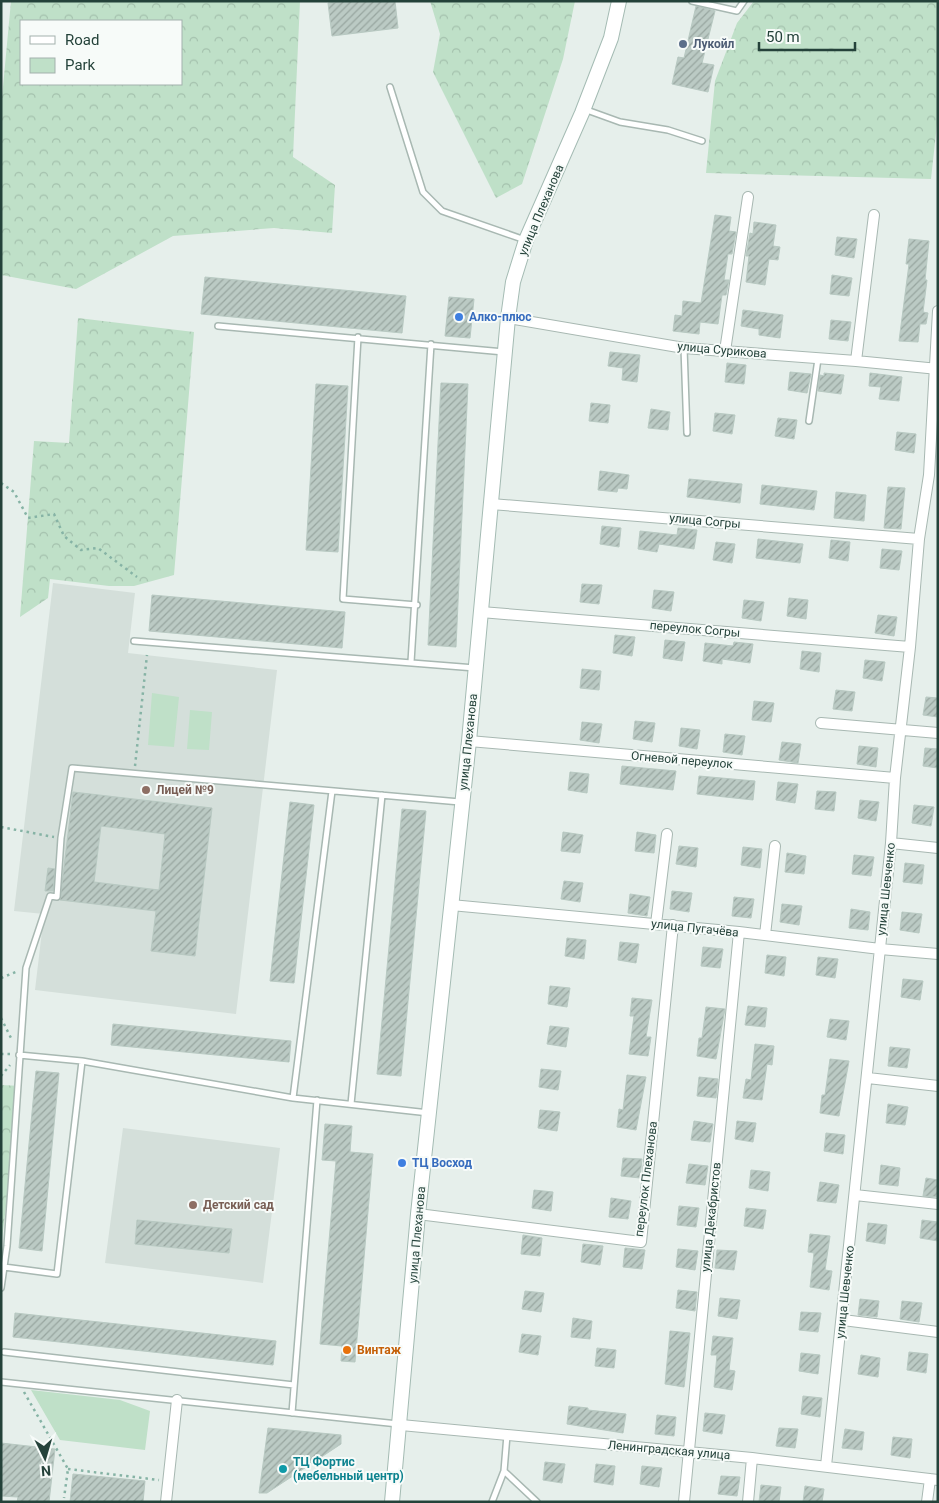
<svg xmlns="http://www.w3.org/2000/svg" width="939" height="1503" font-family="Roboto,sans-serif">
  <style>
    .built { fill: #d4dfda }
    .forest { fill: url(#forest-crowns); fill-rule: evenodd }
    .park { fill: #bfe0c8 }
    .building { fill: url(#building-hatch); stroke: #b8c9c2; fill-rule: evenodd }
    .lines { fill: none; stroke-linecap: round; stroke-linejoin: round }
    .lane-casing { stroke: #a8b8b2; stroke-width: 8 }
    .street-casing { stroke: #a8b8b2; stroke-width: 12 }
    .secondary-casing { stroke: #a4bbb3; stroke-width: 16 }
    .path { stroke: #86b3a5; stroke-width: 2.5; stroke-dasharray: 2.5 4; stroke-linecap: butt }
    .lane { stroke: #fff; stroke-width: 5 }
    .street { stroke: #fff; stroke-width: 10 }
    .secondary { stroke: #fff; stroke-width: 14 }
    .service-dot { fill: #5c6f8a; stroke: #f7fbf9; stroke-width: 2 }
    .shop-dot { fill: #3f7fe0; stroke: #f7fbf9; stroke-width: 2 }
    .education-dot { fill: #8d6e63; stroke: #f7fbf9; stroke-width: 2 }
    .food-dot { fill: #e8710a; stroke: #f7fbf9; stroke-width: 2 }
    .culture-dot { fill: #0f9aa8; stroke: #f7fbf9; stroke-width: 2 }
    .labels { text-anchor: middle; stroke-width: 4; stroke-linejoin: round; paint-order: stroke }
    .service-label { font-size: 12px; font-weight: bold; fill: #4e5e75; stroke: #f7fbf9; text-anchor: start }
    .street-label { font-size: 12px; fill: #24423a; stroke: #f7fbf9 }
    .shop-label { font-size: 12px; font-weight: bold; fill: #366cbe; stroke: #f7fbf9; text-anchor: start }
    .education-label { font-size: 12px; font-weight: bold; fill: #785e54; stroke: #f7fbf9; text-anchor: start }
    .food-label { font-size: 12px; font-weight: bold; fill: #c56008; stroke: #f7fbf9; text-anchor: start }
    .culture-label { font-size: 12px; font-weight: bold; fill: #0d838f; stroke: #f7fbf9; text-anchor: start }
  </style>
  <defs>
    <pattern id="forest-crowns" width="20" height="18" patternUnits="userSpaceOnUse" patternTransform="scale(1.25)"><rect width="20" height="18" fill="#bfe0c8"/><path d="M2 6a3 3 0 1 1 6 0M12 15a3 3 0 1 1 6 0" fill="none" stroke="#a4c1ad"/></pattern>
    <pattern id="building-hatch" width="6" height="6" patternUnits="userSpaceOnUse" patternTransform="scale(1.25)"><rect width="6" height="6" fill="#bbcac4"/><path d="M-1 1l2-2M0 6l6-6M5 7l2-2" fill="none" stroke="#98a6a0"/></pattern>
  </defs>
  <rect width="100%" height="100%" fill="#e6efeb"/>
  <path class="built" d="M53,583L135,593L128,653L277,670L236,1014L35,990L44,914L14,911Z
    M123,1128L280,1148L263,1283L105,1263Z"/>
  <path class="forest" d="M11,1H300L293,157L335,185L332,233L274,228L173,236L76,289L1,275V108ZM21,21H181V84H21Z
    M430,1H575L563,59L522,184L496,198L433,72L440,34Z
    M754,1H938V115L931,179L706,173L715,81L737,23Z
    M78,318L194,332L174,575L134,586H109L50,579L48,598L20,617L34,441L69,443Z
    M1,1085L21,1086L2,1239L1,1238Z"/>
  <path class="park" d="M152,693L179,697L174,747L148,745Z
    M190,710L212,712L209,750L187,749Z
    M31,1390L120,1400L150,1411L145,1450L60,1440Z"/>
  <path class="building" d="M344,1H395L398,28L332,36L328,3Z
    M696,6L715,11L702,63L714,65L708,92L672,84L678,57L684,58Z
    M715,215L731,217L729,231L736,232L732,254H728L724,280H729L726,295H722L718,324L700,322L699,334L673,331L675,315L682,316L683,301L701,303Z
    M754,222L776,225L773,246L780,247L778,260L769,259L765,285L746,282L749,256H746L750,233L753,234Z
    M837,237L857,239L854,258L835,255Z
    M909,239L929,241L925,280H927L923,312L928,313L926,324H920L918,342L899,341L909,264H906Z
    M832,275L852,278L849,296L830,294Z
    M205,277L406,296L402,333L201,314Z
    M449,297L474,299L470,338L445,336Z
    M743,310L783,315L780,338L759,335V329L741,326Z
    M831,320L851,322L848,341L829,339Z
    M610,352L640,355L637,382L622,380L623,368L608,366Z
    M727,363L746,365L744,384L725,382Z
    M790,372L811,374L807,393L788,390Z
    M824,373L844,375L841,394L818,391L820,375L824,376Z
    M870,373L902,377L899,401L879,399L881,387L869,386Z
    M441,383L468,384L456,647L428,645Z
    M316,384L348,386L338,552L306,550Z
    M591,403L610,405L608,423L589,421Z
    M651,409L670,412L668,430L648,428Z
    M715,413L735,415L732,434L713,431Z
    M778,418L797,420L794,439L775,436Z
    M897,432L916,434L914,453L895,450Z
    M600,471L629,475L627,489L618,488L617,492L598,490Z
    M689,479L742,484L740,503L687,497Z
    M762,485L817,491L814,510L760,504Z
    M888,487L905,488L901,529L884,528Z
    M836,492L866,495L864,521L834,518Z
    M602,526L621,528L619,547L600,544Z
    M678,528L697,530L694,549L659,544L657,552L638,549L640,531L677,535Z
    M758,539L803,544L800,563L756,558Z
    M831,540L850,542L848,561L829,558Z
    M716,542L735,544L732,563L713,560Z
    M882,549L902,551L899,570L880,568Z
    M582,584L602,585L599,604L580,602Z
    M654,590L674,592L671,611L652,608Z
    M152,595L345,612L342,648L149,631Z
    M789,598L808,600L806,619L787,616Z
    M744,600L764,602L761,621L742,618Z
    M878,615L897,617L894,636L875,633Z
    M615,635L635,637L632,656L613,653Z
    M665,640L685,642L682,661L663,658Z
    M734,642L753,644L750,663L722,659V664L703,661L705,643L733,646Z
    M802,651L821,653L819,672L800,669Z
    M865,660L885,662L882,681L863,678Z
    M582,669L601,671L599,690L580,688Z
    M836,690L855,692L852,711L833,709Z
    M926,697L938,698V717L923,715Z
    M754,701L774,703L771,722L752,720Z
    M635,721L655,723L652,742L633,739Z
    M582,722L602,724L599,743L580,740Z
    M681,728L700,730L697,749L679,746Z
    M725,734L745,736L742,755L723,752Z
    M782,742L801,744L798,763L779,760Z
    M859,746L878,748L876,767L857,764Z
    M925,748L938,749V768L923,766Z
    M622,766L676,771L673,790L620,784Z
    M570,772L589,774L587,793L568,790Z
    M699,776L755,781L753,800L697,794Z
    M778,782L798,784L795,803L776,800Z
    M817,791L836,792L834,811L815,809Z
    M73,792L212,808L195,956L151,951L156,911L60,900ZM101,826L165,834L159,890L94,882Z
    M860,800L879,802L876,821L858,818Z
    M290,802L314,805L294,983L270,981Z
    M914,805L934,807L931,826L912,823Z
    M402,809L426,811L401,1076L377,1074Z
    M563,832L583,835L580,853L561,851Z
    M637,832L656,835L654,853L635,851Z
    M679,846L698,848L696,867L676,864Z
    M743,847L762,849L760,868L741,865Z
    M787,853L806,856L804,874L785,872Z
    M854,855L874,857L871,876L852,874Z
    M905,863L924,865L922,884L903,882Z
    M48,868L55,869L53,891H45Z
    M564,881L583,883L580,902L561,899Z
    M672,891L692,893L689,912L670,909Z
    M630,894L650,897L647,916L628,913Z
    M734,897L754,899L751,918L732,916Z
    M782,904L802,906L799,925L780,922Z
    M851,909L870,912L868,930L849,928Z
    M902,912L922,914L919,933L900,930Z
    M567,938L586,940L584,959L565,956Z
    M620,942L639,944L636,963L618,960Z
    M703,947L723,949L720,968L701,966Z
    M767,955L786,957L784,976L765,973Z
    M818,957L838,959L835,978L816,975Z
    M903,979L923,981L920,1000L901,997Z
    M550,986L570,988L567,1007L548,1004Z
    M632,998L652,1000L646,1037H651L648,1056L629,1054L634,1016H630Z
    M748,1006L767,1008L765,1027L745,1025Z
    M706,1007L725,1009L716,1059L697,1056L699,1038H702Z
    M830,1019L849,1021L846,1040L827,1037Z
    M113,1024L291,1041L289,1062L111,1045Z
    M550,1026L569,1028L566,1047L547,1044Z
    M755,1044L774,1046L772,1065L767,1064L762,1100L743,1098L746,1079L751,1080Z
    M890,1047L910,1049L907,1068L888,1066Z
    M830,1059L849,1061L839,1116L820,1113L822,1095H825Z
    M541,1069L561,1071L558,1090L539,1087Z
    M36,1071L59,1073L42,1251L19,1248Z
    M627,1075L646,1077L636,1130L617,1127L619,1109L623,1110Z
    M699,1077L718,1079L716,1098L697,1096Z
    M888,1104L908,1107L905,1125L886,1123Z
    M540,1110L560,1112L557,1131L538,1128Z
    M694,1121L713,1124L710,1142L691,1140Z
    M737,1121L756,1123L753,1142L735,1139Z
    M325,1124L352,1126L350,1152L373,1154L355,1362L341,1361L342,1346L320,1344L336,1161L322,1160Z
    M826,1133L845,1135L843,1154L824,1151Z
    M623,1158L642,1159L640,1178L621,1176Z
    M689,1164L708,1166L705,1185L686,1183Z
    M881,1165L900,1168L898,1186L879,1184Z
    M751,1170L770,1172L768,1191L749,1188Z
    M926,1178L938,1180V1197L923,1196Z
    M820,1182L839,1185L836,1203L817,1201Z
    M534,1190L553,1192L551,1211L532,1208Z
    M611,1198L631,1201L628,1219L609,1217Z
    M679,1206L699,1208L696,1227L677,1225Z
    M746,1208L766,1210L763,1229L744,1226Z
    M137,1220L232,1229L229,1253L135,1244Z
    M922,1220L938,1222V1241L920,1238Z
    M868,1223L887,1225L885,1244L866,1241Z
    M810,1234L830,1236L825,1270L832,1271L829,1290L810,1287L814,1253L808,1252Z
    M523,1235L542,1238L540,1256L521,1254Z
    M583,1244L603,1246L600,1265L581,1262Z
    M625,1248L645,1250L642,1269L623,1267Z
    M678,1249L698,1251L695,1270L676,1267Z
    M717,1250L737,1251L734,1270L715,1268Z
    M678,1290L697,1292L695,1311L676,1308Z
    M525,1291L544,1293L541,1312L522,1309Z
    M720,1298L740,1300L737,1319L718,1316Z
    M860,1299L879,1301L877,1317L858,1315Z
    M902,1301L922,1303L919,1322L900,1319Z
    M801,1312L821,1313L818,1332L799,1330Z
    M15,1313L276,1341L273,1365L13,1337Z
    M573,1318L592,1321L590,1339L571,1337Z
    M670,1331L690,1333L684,1387L665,1384Z
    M522,1334L541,1336L538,1355L519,1352Z
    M713,1336L733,1338L729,1370L735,1371L732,1390L714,1387L717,1355H711Z
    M597,1348L616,1350L614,1368L595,1366Z
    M909,1352L928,1354L926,1373L907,1370Z
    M801,1353L820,1355L818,1374L799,1371Z
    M861,1355L880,1358L878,1377L858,1374Z
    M803,1396L822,1398L820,1417L801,1414Z
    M569,1406L588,1408V1410L626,1414L623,1433L567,1424Z
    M705,1413L725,1415L722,1434L703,1431Z
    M657,1415L676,1417L674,1436L655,1434Z
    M268,1428L341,1435V1444L267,1493H259Z
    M779,1428L798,1429L795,1448L776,1446Z
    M845,1429L864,1432L862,1450L842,1448Z
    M893,1437L912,1439L910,1458L891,1455Z
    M1,1443L55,1449L49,1502H17L18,1497L1,1496Z
    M545,1462L565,1464L562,1483L543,1480Z
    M596,1464L615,1466L613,1485L594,1482Z
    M642,1466L662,1468L659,1487L640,1484Z
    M73,1474L145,1481L143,1502H70Z
    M721,1476L740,1477L737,1496L718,1494Z
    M761,1485L781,1487L779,1502H759Z
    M805,1486L824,1489L822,1502H803Z"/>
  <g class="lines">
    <g class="lane-casing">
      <path id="lane" d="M692,1L737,11L744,1
        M390,87L423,192L442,211L525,240
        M584,109L620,122L668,130L702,141
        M218,326L504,352
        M358,337L343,599L417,605
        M684,348L687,433
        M809,421L818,359
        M134,641L475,668
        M411,662L431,344
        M19,1055L82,1061L293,1098L429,1113
        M293,1098L332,791
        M351,1104L382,795
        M4,1267L57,1274L82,1061
        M1,1288L7,1246L26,968L50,896L57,897L61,838L72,768L460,802
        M4,1352L294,1385
        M1,1382L398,1424
        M292,1413L317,1100
        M504,1471L537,1502
        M492,1502L504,1471L507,1435"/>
    </g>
    <g class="street-casing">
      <path id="street" d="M508,318L684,348L856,361L938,369
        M725,351L748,197
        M856,361L874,215
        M491,504L919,539
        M481,612L910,647
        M821,723L938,733
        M469,741L895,778
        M891,843L938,848
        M451,905L739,932L880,949L938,954
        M656,924L667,834
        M765,935L775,846
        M868,1078L938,1086
        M855,1195L938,1204
        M418,1214L641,1242L673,925
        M843,1320L938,1332
        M401,1425L752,1458L938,1480
        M826,1466L891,843L895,778L910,647L919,539L929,475L938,311
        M166,1502L177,1400
        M684,1502L739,932
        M748,1502L752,1458
        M927,1502L930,1479"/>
    </g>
    <g class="secondary-casing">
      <path id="secondary" d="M392,1502L418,1214L469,741L508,318L513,282L526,240L582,113L611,38L619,1"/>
    </g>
    <path class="path" d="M1,483L14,492L28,518L54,514L64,536L81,550L98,548L137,577
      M135,766L147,655
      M1,827L54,837
      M1,978L18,971
      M1,1018L12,1040
      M1,1054H12
      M1,1076L10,1065
      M24,1392L68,1469L64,1498
      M68,1469L159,1480"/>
    <use href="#lane" class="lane"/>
    <use href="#street" class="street"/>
    <use href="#secondary" class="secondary"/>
  </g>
  <circle class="service-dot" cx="683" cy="44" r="5"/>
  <g class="shop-dot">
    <circle cx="459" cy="317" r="5"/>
    <circle cx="402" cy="1163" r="5"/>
  </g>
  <g class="education-dot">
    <circle cx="146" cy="790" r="5"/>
    <circle cx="193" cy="1205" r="5"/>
  </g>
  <circle class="food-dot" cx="347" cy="1350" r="5"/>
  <circle class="culture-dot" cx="283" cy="1469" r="5"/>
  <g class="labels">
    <g class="service-label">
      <text x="693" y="48">Лукойл</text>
    </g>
    <g class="street-label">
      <text transform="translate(541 210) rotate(-67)" y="4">улица Плеханова</text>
      <text transform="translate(722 350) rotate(5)" y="4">улица Сурикова</text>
      <text transform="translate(705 521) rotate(5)" y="4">улица Согры</text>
      <text transform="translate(695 629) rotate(5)" y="4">переулок Согры</text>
      <text transform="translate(468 742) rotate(-84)" y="4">улица Плеханова</text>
      <text transform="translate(682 760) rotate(5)" y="4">Огневой переулок</text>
      <text transform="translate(886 889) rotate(-84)" y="4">улица Шевченко</text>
      <text transform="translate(695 928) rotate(6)" y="4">улица Пугачёва</text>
      <text transform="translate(646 1179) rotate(-83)" y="4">переулок Плеханова</text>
      <text transform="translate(711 1217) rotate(-84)" y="4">улица Декабристов</text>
      <text transform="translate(417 1235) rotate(-85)" y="4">улица Плеханова</text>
      <text transform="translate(845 1292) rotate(-84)" y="4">улица Шевченко</text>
      <text transform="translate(669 1450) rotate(5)" y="4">Ленинградская улица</text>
    </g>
    <g class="shop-label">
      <text x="469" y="321">Алко-плюс</text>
      <text x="412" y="1167">ТЦ Восход</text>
    </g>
    <g class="education-label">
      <text x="156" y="794">Лицей №9</text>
      <text x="203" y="1209">Детский сад</text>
    </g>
    <g class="food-label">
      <text x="357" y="1354">Винтаж</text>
    </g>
    <g class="culture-label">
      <text x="293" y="1466">ТЦ Фортис<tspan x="293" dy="14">(мебельный центр)</tspan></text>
    </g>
  </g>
  <rect width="939" height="1503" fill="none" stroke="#24423a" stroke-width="5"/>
  <rect x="20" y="20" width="162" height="65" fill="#f7fbf9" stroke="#a3b1ad"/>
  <rect x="30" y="36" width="25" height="8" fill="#ffffff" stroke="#a3b1ad"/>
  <text x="65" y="45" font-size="15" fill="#24423a">Road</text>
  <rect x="30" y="58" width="25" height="15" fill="#bfe0c8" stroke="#a3b1ad"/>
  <text x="65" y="70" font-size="15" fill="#24423a">Park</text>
  <g transform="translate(45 1458) rotate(175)" stroke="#f7fbf9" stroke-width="4" paint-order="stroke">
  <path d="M0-4L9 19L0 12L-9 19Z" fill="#24423a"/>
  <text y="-8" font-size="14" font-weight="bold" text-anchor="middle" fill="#24423a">N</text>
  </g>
  <path d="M759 42v8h96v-8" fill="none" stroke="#24423a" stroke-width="2.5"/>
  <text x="766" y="42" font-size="15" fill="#24423a" stroke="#f7fbf9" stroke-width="4" paint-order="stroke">50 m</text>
</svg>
